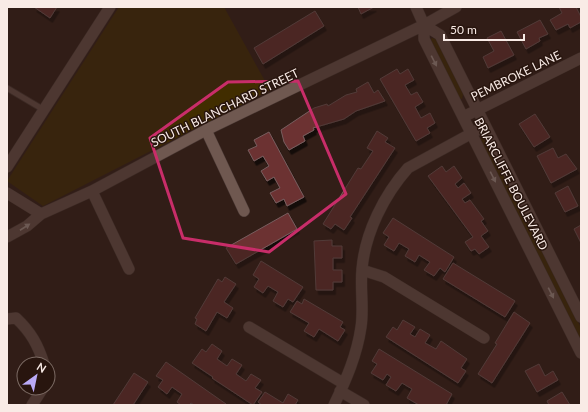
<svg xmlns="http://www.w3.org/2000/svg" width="588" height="412" font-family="Lato,sans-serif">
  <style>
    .green { fill: #412d00 }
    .building { fill: #6c3033; stroke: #785e5e; filter: url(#shadow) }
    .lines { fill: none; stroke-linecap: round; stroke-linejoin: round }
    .service-casing { stroke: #4a3935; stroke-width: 7 }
    .minor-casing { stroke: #4a3935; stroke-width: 12 }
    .service { stroke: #6f5850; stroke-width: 5.5 }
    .minor { stroke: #6f5850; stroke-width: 11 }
    .oneway { fill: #b4a29b }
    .marked { fill: none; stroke: #c82d69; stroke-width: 3; stroke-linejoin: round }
    .labels { text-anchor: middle; stroke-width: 3; stroke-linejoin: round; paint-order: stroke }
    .street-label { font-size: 12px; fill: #f9ebe6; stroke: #28150e }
  </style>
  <defs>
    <filter id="shadow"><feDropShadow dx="2.5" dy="4.5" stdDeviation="0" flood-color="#0009"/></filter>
  </defs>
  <rect width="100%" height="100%" fill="#321e17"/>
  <path class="green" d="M119,7H224L270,90L43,206L7,181Z
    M432,38L436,39L463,94L462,99L459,98L430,41Z
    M482,136L485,138L581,328V341L480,140Z"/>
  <path class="building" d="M34,7H57L50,18Z
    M358,7H374L361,14Z
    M559,7H576L581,17V22L570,28L568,24L556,30L550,20L562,13Z
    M315,11L324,26L263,64L254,48Z
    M540,20L548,34L539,38L540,41L526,49L517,32Z
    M501,31L514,55L488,68L483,57L494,51L487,38Z
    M397,69L400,74L408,69L414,80L405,85L411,95L417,92L423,102L415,107L421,118L430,113L435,123L427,128L430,133L416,141L380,79Z
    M368,82L374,93L378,90L385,101L356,111L344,119L313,128L314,130L303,136L305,141L289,150L284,142L281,130L314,108L327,104L328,106L346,95L357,92L356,89Z
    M535,114L550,137L534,147L519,124Z
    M377,131L388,138L385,142L395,148L350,217L352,218L344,230L335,224L331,229L323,224L358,168L361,169L373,151L367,148Z
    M269,132L304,197L287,206L284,199L276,203L270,193L280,188L274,177L267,181L261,171L269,166L263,156L254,161L248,150L257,146L254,140Z
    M553,148L558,158L566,154L577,169L551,183L537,156Z
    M442,166L446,172L454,166L462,178L455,184L458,188L464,183L471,193L462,199L465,203L470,200L484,219L481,221L488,231L481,236L489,247L479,254L475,249L471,251L465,242L473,237L428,176Z
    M568,186L578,206L565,212L555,193Z
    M288,213L297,229L236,264L226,248Z
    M393,218L454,257L445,272L440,268L434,276L424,270L430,262L419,255L415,262L405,256L409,249L399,243L394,251L384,245L389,237L383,233Z
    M581,225V243L574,229Z
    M332,240V246H342V258H333V270H342V282H333V290H316L314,241Z
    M261,261L303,287L293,302L288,299L283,307L273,301L278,292L268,286L263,293L254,287L259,279L253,275Z
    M453,263L515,301L505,317L443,279Z
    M225,277L236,284L224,302L233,308L227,318L217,312L206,331L195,324L197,319L195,318L218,279L222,282Z
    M304,299L343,322L340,327L345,330L338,341L319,329L314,337L304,331L309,323L290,312L297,301L302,304Z
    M514,312L530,323L492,383L478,374L497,344L495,343Z
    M403,320L415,327L410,334L415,337L420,329L430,335L425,343L436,349L441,341L467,359L461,368L466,371L458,383L386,337L393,327L397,330Z
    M212,344L222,351L217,359L227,366L232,359L242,365L236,374L246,381L251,374L261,380L255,388L262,392L253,405L212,378L213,377L192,363L202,349L206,352Z
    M379,349L452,394L446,405H419L407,398L412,389L402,383L396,391L386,385L391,377L387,374L383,380L371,373L377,364L372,361Z
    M166,362L226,404L225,405H194L191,403L189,405H181L177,402L182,394L172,387L167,394L158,387L163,380L156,376Z
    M539,364L545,376L553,371L558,380L537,392L525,371Z
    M134,373L148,382L133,405H113Z
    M265,392L283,403L288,394L298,400L295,405H262L258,402Z
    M562,392L570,405H549L547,401Z"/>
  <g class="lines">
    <g class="service-casing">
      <path id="service" d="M7,88L44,110"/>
    </g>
    <g class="minor-casing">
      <path id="minor" d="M416,7L424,25V39L581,353
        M424,25L440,35L581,317
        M463,117L581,58
        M206,130L244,211
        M7,167L110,7
        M92,191L129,269
        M7,193L41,214
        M7,237L27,226L41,214L92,191L206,130L424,25L456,7
        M362,270L384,277L484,338
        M7,319L16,318C31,332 38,345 44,364
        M249,327L343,383
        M340,391L364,405
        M32,405L43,388
        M334,405C346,380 357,355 361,327C364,308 360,289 362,269C365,233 384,195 408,168L485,126"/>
    </g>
    <use href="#service" class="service"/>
    <use href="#minor" class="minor"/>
  </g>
  <defs><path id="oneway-solid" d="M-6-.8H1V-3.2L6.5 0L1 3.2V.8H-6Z"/></defs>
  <g class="oneway">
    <use href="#oneway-solid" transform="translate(434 61) rotate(63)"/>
    <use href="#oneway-solid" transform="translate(493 177) rotate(63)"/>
    <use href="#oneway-solid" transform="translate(25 227) rotate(-33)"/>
    <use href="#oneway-solid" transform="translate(551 293) rotate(63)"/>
  </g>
  <path d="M0 0H588V412H0ZM298,81L346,194L269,252L183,238L150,138L228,82Z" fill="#321e17" fill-opacity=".55" fill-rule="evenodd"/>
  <path class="marked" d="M298,81L346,194L269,252L183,238L150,138L228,82Z"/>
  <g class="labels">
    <g class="street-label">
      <text transform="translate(516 76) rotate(-26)" y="4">PEMBROKE LANE</text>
      <text transform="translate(225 108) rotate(-26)" y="4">SOUTH BLANCHARD STREET</text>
      <text transform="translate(511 184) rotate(63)" y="4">BRIARCLIFFE BOULEVARD</text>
    </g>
  </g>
  <rect width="588" height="412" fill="none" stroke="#f9ebe6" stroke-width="16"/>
  <g transform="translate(36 376) rotate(33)"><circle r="19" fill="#28150e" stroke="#7c6b64"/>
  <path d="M0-3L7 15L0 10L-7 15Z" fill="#baaaf7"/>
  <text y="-6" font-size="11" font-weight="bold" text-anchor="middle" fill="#f9ebe6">N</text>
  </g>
  <path d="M444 34v6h80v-6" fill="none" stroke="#f9ebe6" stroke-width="2"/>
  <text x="450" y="34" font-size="12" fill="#f9ebe6" stroke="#28150e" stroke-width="3" paint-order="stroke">50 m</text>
</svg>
